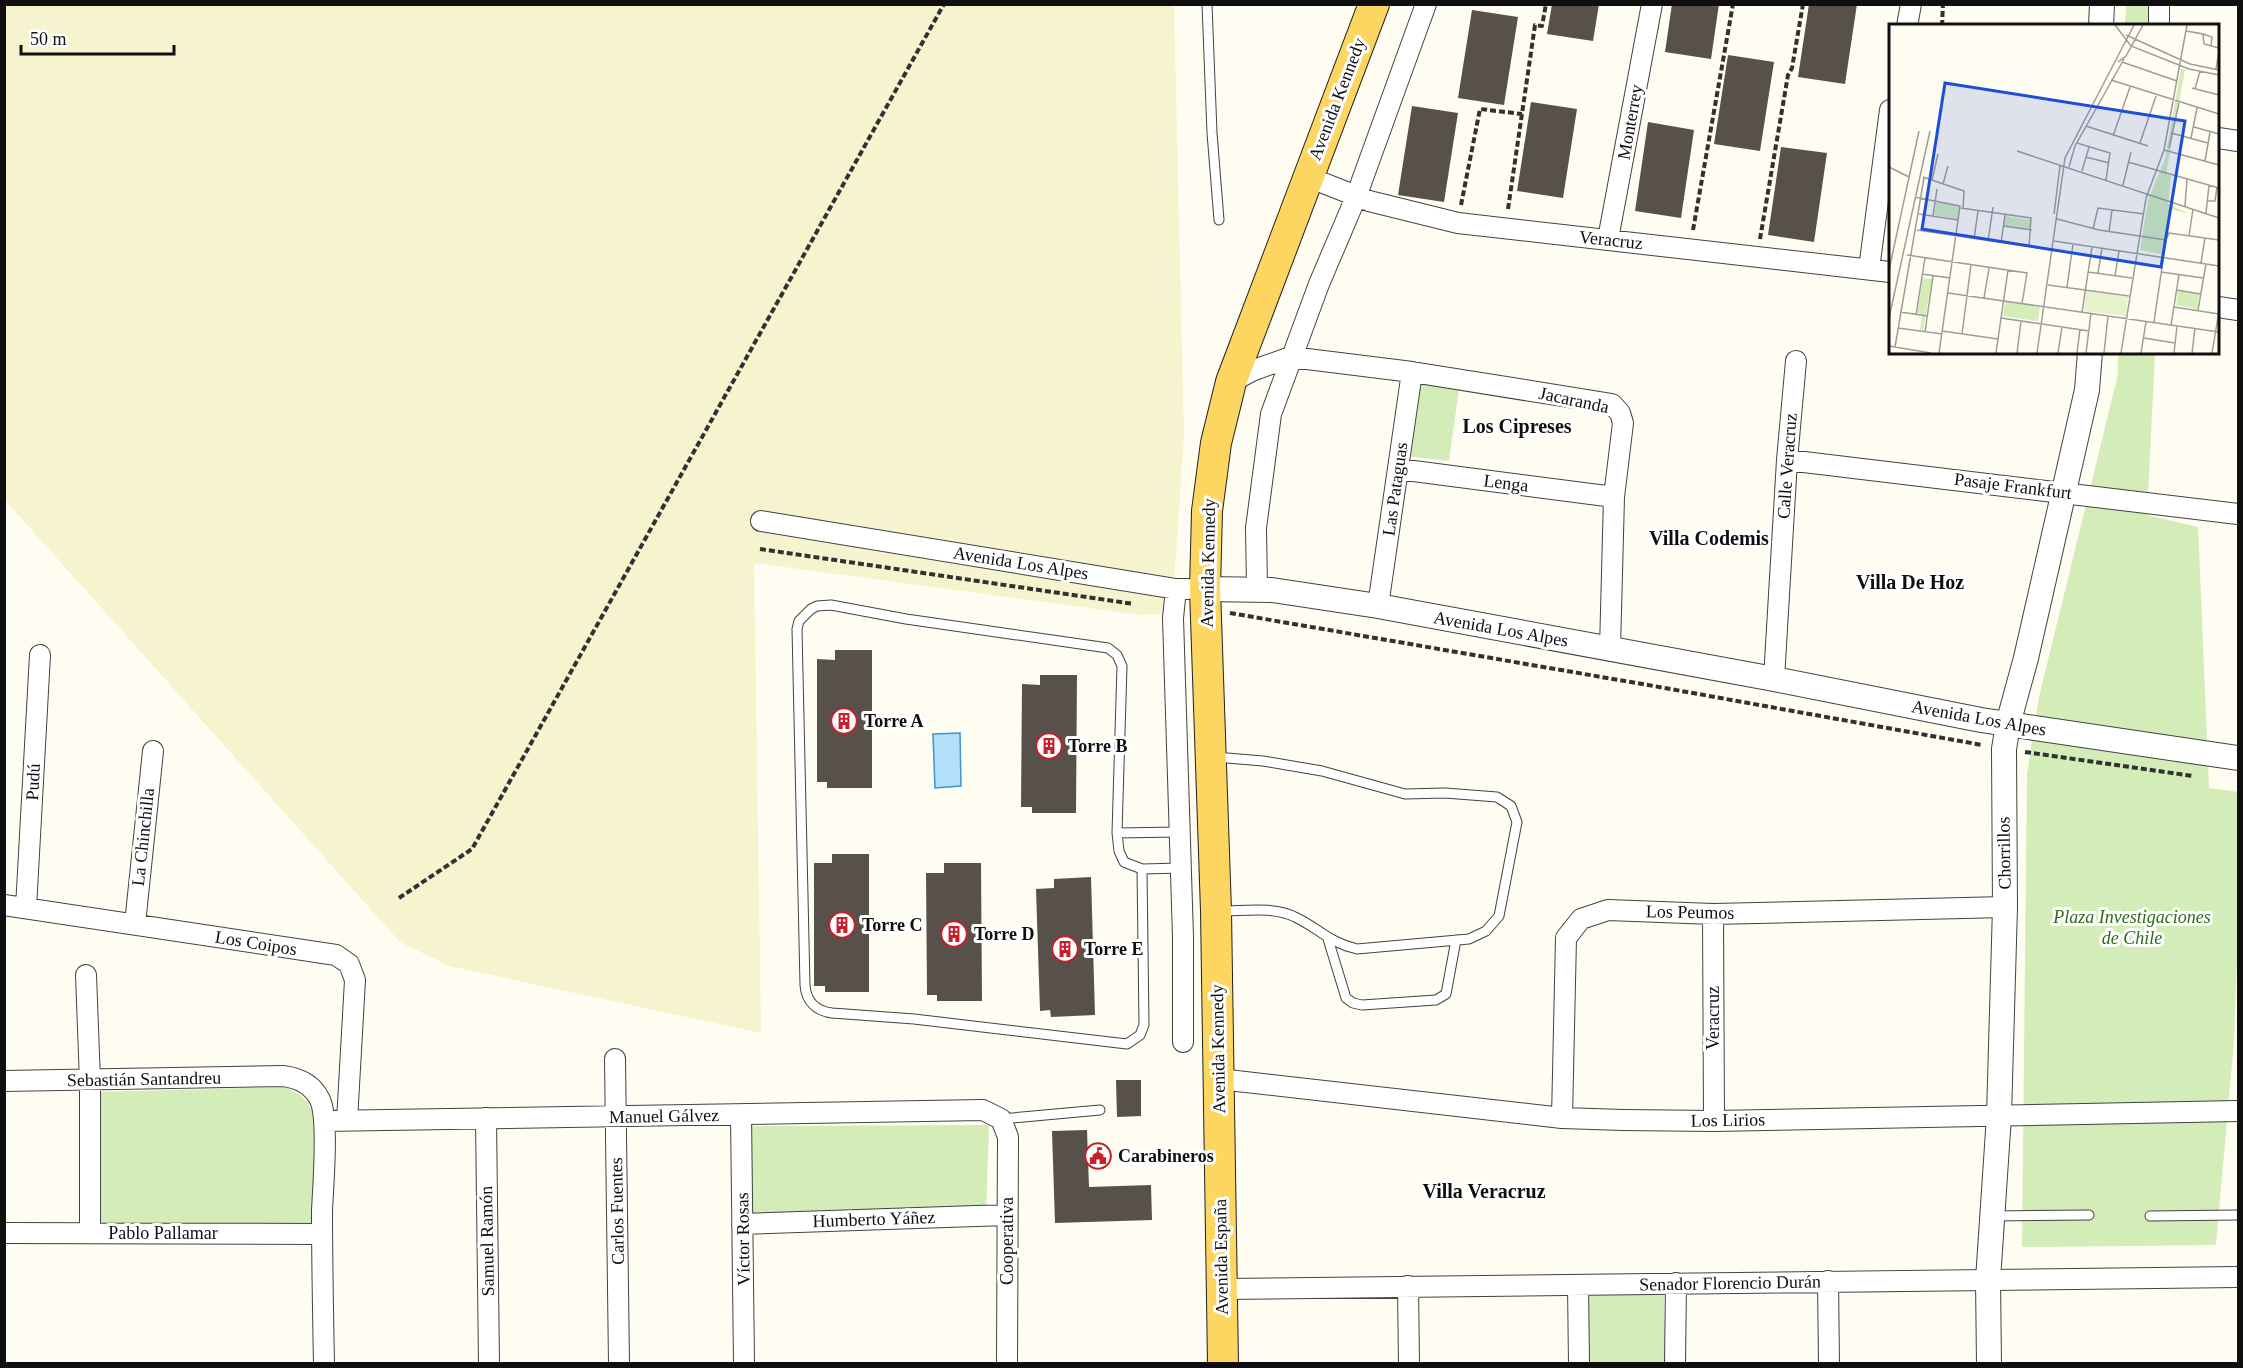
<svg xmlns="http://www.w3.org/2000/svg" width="2243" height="1368" font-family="Georgia,serif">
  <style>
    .farmland { fill: #f6f3cf }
    .green { fill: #d3ecb8 }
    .water { fill: #b3dff9; stroke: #3796d3; stroke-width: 1.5 }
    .building { fill: #58504b }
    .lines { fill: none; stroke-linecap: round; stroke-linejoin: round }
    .service-casing { stroke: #424242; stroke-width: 11 }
    .minor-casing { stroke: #424242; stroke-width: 22 }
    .tertiary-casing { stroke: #424242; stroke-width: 26 }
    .primary-casing { stroke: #202020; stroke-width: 32 }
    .path { stroke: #313131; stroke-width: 4; stroke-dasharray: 6 3; stroke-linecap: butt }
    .service { stroke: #fff; stroke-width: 9 }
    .minor { stroke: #fff; stroke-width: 20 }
    .tertiary { stroke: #fff; stroke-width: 24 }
    .primary { stroke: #fdd662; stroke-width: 30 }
    .labels { text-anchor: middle; stroke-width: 6; stroke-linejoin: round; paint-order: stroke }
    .street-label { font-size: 18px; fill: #0f0f0f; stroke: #fff }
    .poi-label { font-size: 18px; font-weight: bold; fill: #0f0f0f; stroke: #fff; text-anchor: start }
    .park-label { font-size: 18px; font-style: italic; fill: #2d6a1c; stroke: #fff }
    .neighbourhood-label { font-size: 20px; font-weight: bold; fill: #0f0f0f; stroke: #fff }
    .inset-road { fill: none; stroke: #9f9d97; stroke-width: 1.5 }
    .view { fill: #1d4ed8; fill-opacity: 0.15; stroke: #1d4ed8; stroke-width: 3 }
    .inset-edge { fill: none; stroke: #0f0f0f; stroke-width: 3 }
  </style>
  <rect width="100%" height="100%" fill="#fffcf1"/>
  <path class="farmland" d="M4,5H1174L1184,435L1172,613L1141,615L754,563L761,1033L449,966L400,942L5,500Z"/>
  <path class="green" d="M2126,5H2165V25L2125,26Z
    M2118,353H2155L2147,515L2198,527L2209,788L2238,792V934L2234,1040L2216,1245L2022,1247L2027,774L2039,697L2118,374Z
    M1420,368L1461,374L1449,461L1407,456Z
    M284,1087C301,1094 306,1098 314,1114V1227L97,1224L98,1092Z
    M989,1125L986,1216L749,1221L745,1126Z
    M1587,1288L1664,1290L1665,1363H1589Z"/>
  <path class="water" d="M960,733L961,786L935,788L933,734Z"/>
  <path class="building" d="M1552,4H1599L1593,41L1547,34Z
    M1672,4H1719L1711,59L1665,52Z
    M1809,4H1857L1845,84L1798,77Z
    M1472,10L1518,17L1504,105L1458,98Z
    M1728,55L1774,62L1760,151L1714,144Z
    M1531,102L1577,109L1563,198L1517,191Z
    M1412,106L1458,113L1444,202L1398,195Z
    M1648,122L1694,130L1681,218L1635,211Z
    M1781,147L1827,153L1814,242L1768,235Z
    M835,650H872V788H827V782H817V659L835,660Z
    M1040,675H1077L1076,813H1032V807H1021L1022,684L1040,685Z
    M832,854H869V992H825V986H814V863H832Z
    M944,863H981L982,1001H937V995H927L926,873H944Z
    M1091,877L1095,1015L1051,1017L1050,1010L1040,1011L1036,889L1054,888V879Z
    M1116,1080H1141V1116L1117,1117Z
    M1087,1130L1089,1187L1151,1185L1152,1220L1055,1223L1052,1131Z"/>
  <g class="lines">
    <g class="service-casing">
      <path id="service" d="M1207,4L1212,133L1219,220
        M1215,757L1263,761L1322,771L1405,794L1445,793L1497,797L1511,806L1517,822L1499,916L1486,931L1469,939L1357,949C1328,942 1320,929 1295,917C1274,906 1244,911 1221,911
        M1117,833L1179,832
        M1142,869L1144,1025L1140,1035L1127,1044L914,1019L832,1013C816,1011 806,1001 805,985L797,629L799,621L811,609L817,606L831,605L906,619L1108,648L1117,655L1122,666L1117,833L1119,851L1124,862L1142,869L1181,868
        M1328,939L1346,998L1353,1003L1362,1005L1436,1000L1446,994L1456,940
        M1001,1119L1100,1110
        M1994,1216L2089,1215
        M2150,1216L2238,1215"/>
    </g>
    <g class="minor-casing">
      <path id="minor" d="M1907,26L1911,4
        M2159,26V4
        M2218,138L2238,141
        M1308,177L1369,201L1458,223L1890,272
        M1608,239L1652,4
        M1869,269L1890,110
        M2218,307L2238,310
        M1231,382L1254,370L1291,357L1412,372L1612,404L1620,413L1623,423L1614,497L1610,649
        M1787,460L2238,514
        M1398,469L1614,497
        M761,521L1176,589H1188
        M1176,589L1173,618L1183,937V1042
        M1257,589L1256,528L1271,414L1319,284L1356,197L1426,4
        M1378,606L1412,372
        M1774,679L1787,460L1796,361
        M4,905L336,955L349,964L355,980L347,1121
        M26,908L40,655
        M1713,914L1714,1121
        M135,924L153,751
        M86,975L90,1081V1233
        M615,1059L619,1364
        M1219,1079L1562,1118L1623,1120L1714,1121L2238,1111
        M4,1081L283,1076C299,1078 313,1085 320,1100C329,1119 323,1187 322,1211C322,1262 323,1313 324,1364
        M741,1115L744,1364
        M486,1118L489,1364
        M1562,1118L1566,938L1581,919L1608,910L1713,914L2005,907
        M324,1121L983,1110L1001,1119L1008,1137L1007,1364
        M742,1224L1006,1215
        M4,1233L322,1234
        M1828,1281L1829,1364
        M1578,1285L1579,1364
        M1408,1286L1409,1364
        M1222,1289L2238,1277
        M1675,1364L1676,1283"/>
    </g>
    <g class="tertiary-casing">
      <path id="tertiary" d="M2101,26L2102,4
        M1205,589L1272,590L1378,606L1774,679L1981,720L2238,758
        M1989,1364L1988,1280L1999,1116L2005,907L2004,749L2008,724L2026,658L2087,390L2090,352"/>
    </g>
    <g class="primary-casing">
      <path id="primary" d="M1223,1364L1216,911L1205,589L1207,511L1216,443L1231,382L1374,4"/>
    </g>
    <path class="path" d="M1942,26L1943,4
      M1461,205L1480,109L1522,114
      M1508,209L1535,25L1542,26L1546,4
      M1693,230L1733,4
      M1760,239L1788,75L1792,68L1803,4
      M760,549L1134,604
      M1230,613L1648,685L1982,745
      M2025,752L2193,776
      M399,898L472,849L944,4"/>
    <use href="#service" class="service"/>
    <use href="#minor" class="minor"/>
    <use href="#tertiary" class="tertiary"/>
    <use href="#primary" class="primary"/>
  </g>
  <defs>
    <g id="building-ring" transform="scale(1.35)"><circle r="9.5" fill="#fff" stroke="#c5202a" stroke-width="1.5"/><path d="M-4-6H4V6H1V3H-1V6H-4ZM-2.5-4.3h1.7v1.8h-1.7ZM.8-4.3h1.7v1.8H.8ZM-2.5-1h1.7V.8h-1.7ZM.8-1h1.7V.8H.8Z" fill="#c5202a"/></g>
    <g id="civic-ring" transform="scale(1.35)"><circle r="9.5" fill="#fff" stroke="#c5202a" stroke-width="1.5"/><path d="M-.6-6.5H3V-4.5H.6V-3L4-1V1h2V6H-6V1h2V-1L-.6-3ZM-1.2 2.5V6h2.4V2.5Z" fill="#c5202a"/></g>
  </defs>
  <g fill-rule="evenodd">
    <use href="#building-ring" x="844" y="721"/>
    <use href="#building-ring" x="1049" y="746"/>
    <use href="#building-ring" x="842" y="925"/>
    <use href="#building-ring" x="954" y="934"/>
    <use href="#building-ring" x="1065" y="949"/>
    <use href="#civic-ring" x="1098" y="1156"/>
  </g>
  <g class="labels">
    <g class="street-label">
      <text transform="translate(1337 99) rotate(-69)" y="6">Avenida Kennedy</text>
      <text transform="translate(1630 122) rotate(-80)" y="6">Monterrey</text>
      <text transform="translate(1611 240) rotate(6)" y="6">Veracruz</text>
      <text transform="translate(1574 400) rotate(12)" y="6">Jacaranda</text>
      <text transform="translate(1787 466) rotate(-86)" y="6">Calle Veracruz</text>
      <text transform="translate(1506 483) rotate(7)" y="6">Lenga</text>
      <text transform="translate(2013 486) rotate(7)" y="6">Pasaje Frankfurt</text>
      <text transform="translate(1395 489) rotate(-82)" y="6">Las Pataguas</text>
      <text transform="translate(1021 563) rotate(9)" y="6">Avenida Los Alpes</text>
      <text transform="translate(1208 563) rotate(-89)" y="6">Avenida Kennedy</text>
      <text transform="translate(1501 629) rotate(10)" y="6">Avenida Los Alpes</text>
      <text transform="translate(1979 718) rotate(10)" y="6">Avenida Los Alpes</text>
      <text transform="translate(33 782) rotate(-87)" y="6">Pudú</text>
      <text transform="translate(143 837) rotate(-84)" y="6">La Chinchilla</text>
      <text transform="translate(2004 853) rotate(-91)" y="6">Chorrillos</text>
      <text transform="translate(1690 912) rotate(1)" y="6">Los Peumos</text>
      <text transform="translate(256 943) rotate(9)" y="6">Los Coipos</text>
      <text transform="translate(1713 1018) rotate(-90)" y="6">Veracruz</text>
      <text transform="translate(1218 1049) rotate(-91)" y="6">Avenida Kennedy</text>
      <text transform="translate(144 1079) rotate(-1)" y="6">Sebastián Santandreu</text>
      <text transform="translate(664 1116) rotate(-1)" y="6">Manuel Gálvez</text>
      <text transform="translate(1728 1120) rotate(-1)" y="6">Los Lirios</text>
      <text transform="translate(617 1211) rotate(-91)" y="6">Carlos Fuentes</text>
      <text transform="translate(874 1219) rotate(-2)" y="6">Humberto Yáñez</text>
      <text x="163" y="1239">Pablo Pallamar</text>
      <text transform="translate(743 1239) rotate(-91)" y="6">Víctor Rosas</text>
      <text transform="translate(487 1241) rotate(-91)" y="6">Samuel Ramón</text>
      <text transform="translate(1007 1241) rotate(-90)" y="6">Cooperativa</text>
      <text transform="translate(1221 1257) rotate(-91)" y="6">Avenida España</text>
      <text transform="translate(1730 1283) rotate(-1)" y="6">Senador Florencio Durán</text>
    </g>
    <g class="poi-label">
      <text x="864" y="727">Torre A</text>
      <text x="1068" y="752">Torre B</text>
      <text x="862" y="931">Torre C</text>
      <text x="974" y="940">Torre D</text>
      <text x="1084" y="955">Torre E</text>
      <text x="1118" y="1162">Carabineros</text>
    </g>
    <g class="park-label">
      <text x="2132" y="923">Plaza Investigaciones<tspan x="2132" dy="21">de Chile</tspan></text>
    </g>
    <g class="neighbourhood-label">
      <text x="1517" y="433">Los Cipreses</text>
      <text x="1709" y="545">Villa Codemis</text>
      <text x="1910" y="589">Villa De Hoz</text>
      <text x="1484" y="1198">Villa Veracruz</text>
    </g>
  </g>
  <g transform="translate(1889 24)">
    <rect width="330" height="330" fill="#fffcf1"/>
    <path d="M292,44L296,46L277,150L282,152L279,180L301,190L282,185L272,230L251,226L259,176L276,135ZM48,177L70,182L69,195L45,191ZM116,192L142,196L141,206L115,202ZM34,254L43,255L34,306H31L33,290L28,289ZM289,267L310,270L308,285L287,281ZM116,278L151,283L149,297L114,292Z" fill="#d3ecb8"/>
    <path d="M197,267L239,273L237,292L195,287Z" fill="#e5f2ca"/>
    <path class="inset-road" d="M226,1L242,22L300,45L330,51M297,7L314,10L315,20L330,24M314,10L323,13L322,22M237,11L301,40L330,46M229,38L237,32L254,1M233,38L288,57M327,45L330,27M222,56L330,90M303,64L330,71M306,65L311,47M197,102L259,122M305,103L330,110M282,109L319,119M224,112L241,63M302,114L308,84M188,119L221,129L217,156M251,119L267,72M280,124L290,79M275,126L330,141M128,127L330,194M197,133L220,139M316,137L321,108M239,138L330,164M0,143L20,153M180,143L186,122L235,35M193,147L200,123M34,153L75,167L74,185M43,156L49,130M54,160L59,142M234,161L242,128M26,173L71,182L50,329M318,177H326L328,163M296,182L298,155M72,184L142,194L140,223M317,189L320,161M30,190L69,196M165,190L171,142M44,192L48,165M168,195L210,206L277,216L280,209L330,216M114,202L143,206M204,205L209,184L255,190M28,206L163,226M220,208L223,186M300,212L304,185M85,215L89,187M99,217L104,183M165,217L330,242M112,219L116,191M18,231L138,249L133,280M312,239L316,214M0,246L30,107M199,248L243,254M272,248L314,254M209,249L213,224M33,250L61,254M226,252L230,227M159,261L240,272M178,263L184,220M287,266L312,270M59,269L330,308M95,274L100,244M285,283L330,290M309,286L317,240M11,288L39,292M193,288L203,223M27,291L36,234M0,294L41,107M112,294L200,307M265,298L277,216M282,301L290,251M9,304L53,310M53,307L109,315M36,308L44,252M73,310L82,241M255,314L286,319M0,322L42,329M6,323L35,154M107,329L119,246M128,329L132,297M148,329L176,134L245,1M169,329L173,303M188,329L191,305M197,329L202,289M215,329L219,292M232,329L257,174L275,126L298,1M252,329L257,298M285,329L288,302M303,329L306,304M323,329L330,287"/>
    <path class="view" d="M56,59L296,97L272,243L33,205Z"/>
    <rect width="330" height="330" class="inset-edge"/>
  </g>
  <rect width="2243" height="1368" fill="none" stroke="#0f0f0f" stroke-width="12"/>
  <path d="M21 45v9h153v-9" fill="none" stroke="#0f0f0f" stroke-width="3"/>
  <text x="30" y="45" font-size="18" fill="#0f0f0f" stroke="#ffffff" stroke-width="4.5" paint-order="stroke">50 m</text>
</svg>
